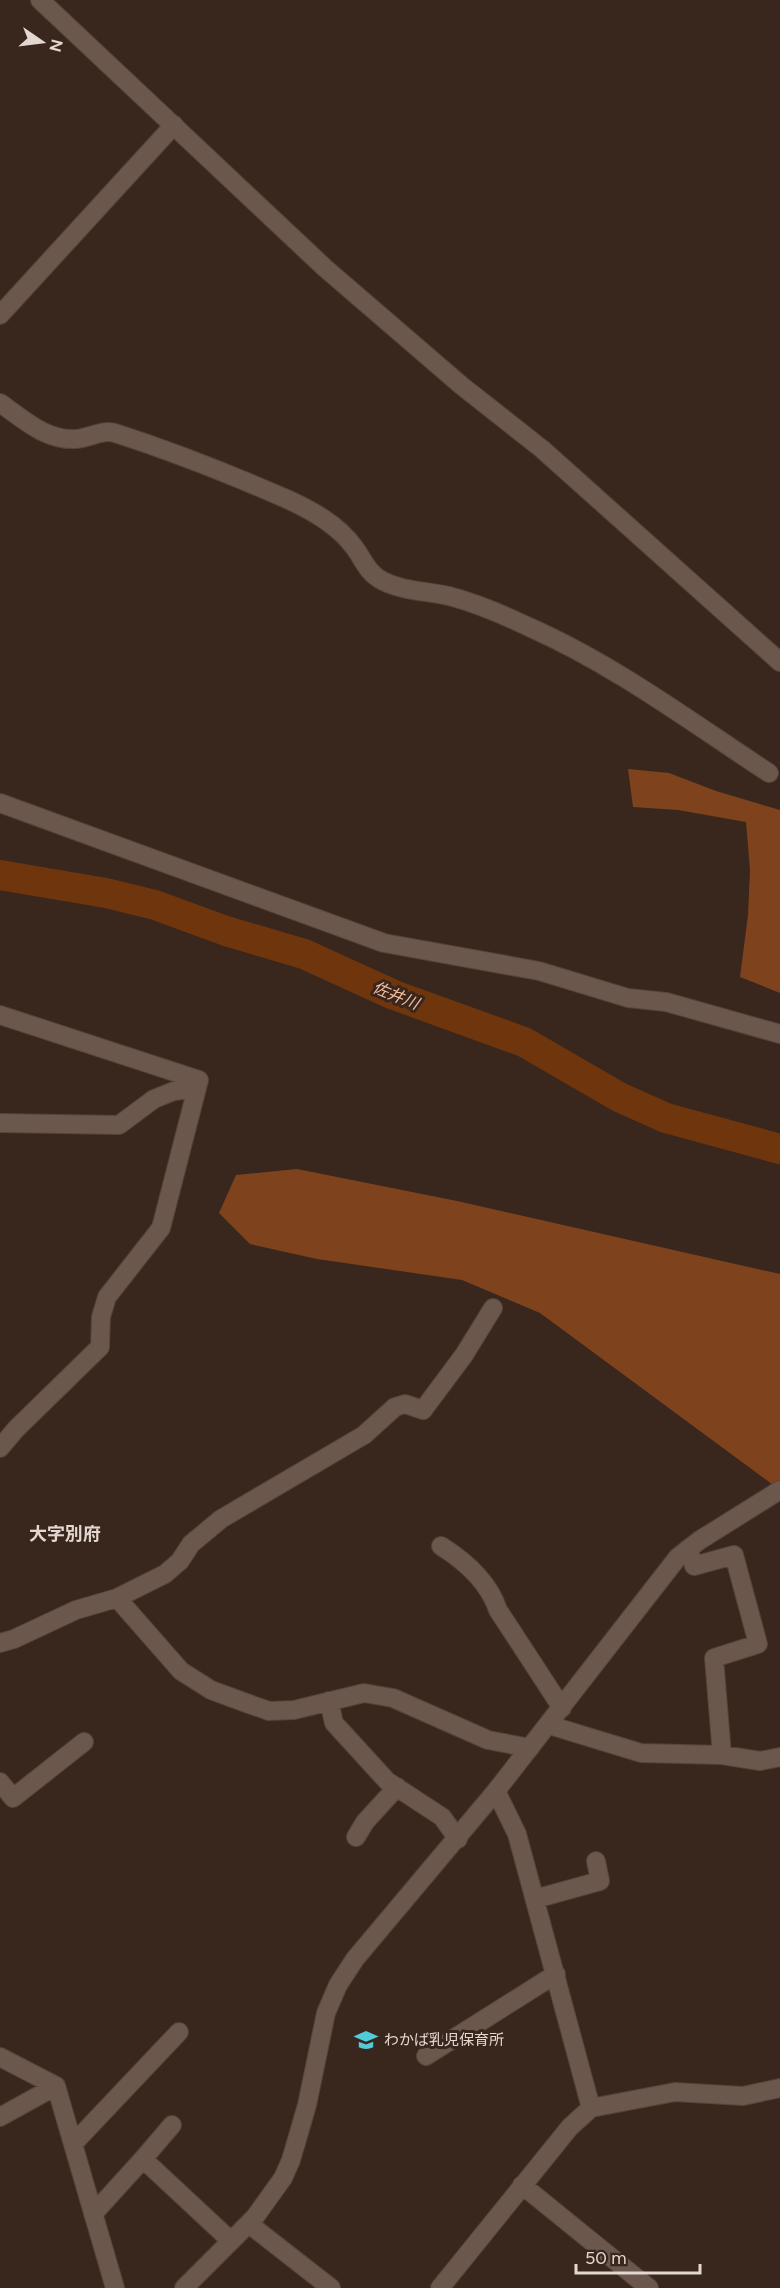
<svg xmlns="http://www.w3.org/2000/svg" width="780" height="2288" font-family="Figtree,'Noto Sans JP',sans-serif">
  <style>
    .forest { fill: #7e421d }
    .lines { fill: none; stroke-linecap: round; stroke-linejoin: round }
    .river { stroke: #6f350d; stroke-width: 30 }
    .minor-casing { stroke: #53443b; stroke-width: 20 }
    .tertiary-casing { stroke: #53443b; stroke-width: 20 }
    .minor { stroke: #6b574c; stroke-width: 18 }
    .tertiary { stroke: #6b574c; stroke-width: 18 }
    .labels { text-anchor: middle; stroke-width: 6; stroke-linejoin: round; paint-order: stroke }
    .poi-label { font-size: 15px; fill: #e3d7d0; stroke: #39271e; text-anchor: start }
    .water-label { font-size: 16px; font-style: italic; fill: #f5bd9f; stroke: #39271e }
    .quarter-label { font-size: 18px; font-weight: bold; fill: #e3d7d0; stroke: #39271e }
  </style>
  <rect width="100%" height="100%" fill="#39271e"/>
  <path class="forest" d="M628,769L669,773L716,791L780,810V993L740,977L748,915L750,870L746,822L678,810L633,807Z
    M297,1169L457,1201L780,1274V1490L540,1313L462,1280L317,1259L250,1244L219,1213L236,1175Z"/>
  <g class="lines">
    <path class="river" d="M0,875L106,893L155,905L226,931L304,954L394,995L524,1042L619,1097L666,1118L780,1149"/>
    <g class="minor-casing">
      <path id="minor" d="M40,0L325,268L462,386L542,449L780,662
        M0,403C23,419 46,441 76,439C90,438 103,429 115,433C174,452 232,475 289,500C313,511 338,525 354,547C364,560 367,573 383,581C402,591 428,591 449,596C476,603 504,615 529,627C615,665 691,722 769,773
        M0,803L384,943L539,971L628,998L666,1002L780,1034
        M0,1015L199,1080L161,1228L107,1297L101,1317L100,1347L16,1429L0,1448
        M0,1123L119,1125L154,1099L174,1091L197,1088
        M441,1546C465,1561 489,1583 498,1610L562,1708
        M688,1549L694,1566L734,1555L758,1644L714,1658L722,1755
        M117,1598L181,1671L211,1690L249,1704L269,1711L294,1710L364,1693L393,1698L488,1740L530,1748
        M0,1643L14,1639L76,1610L117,1598L165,1574L180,1561L191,1544L221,1519L364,1435L395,1407L405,1404L423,1410L464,1355L493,1308
        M329,1701L334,1723L387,1781L442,1817L458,1839
        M549,1725L641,1753L722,1755L760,1761L780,1757
        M0,1782L13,1798L84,1742
        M496,1791L517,1834L591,2108
        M356,1837L365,1822L397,1787
        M535,1899L600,1881L596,1861
        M426,2056L556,1974
        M0,2057L56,2086L115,2288
        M0,2117L56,2086
        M73,2144L179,2032
        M143,2159L172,2125
        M522,2185L649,2288
        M93,2214L143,2159L231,2241
        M249,2224L331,2288
        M440,2288L570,2127L591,2108L675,2092L743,2096L780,2088"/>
    </g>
    <g class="tertiary-casing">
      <path id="tertiary" d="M0,315L174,125
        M184,2288L255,2217L283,2178L291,2160L307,2105L326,2013L338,1985L355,1959L496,1791L678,1557L700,1540L780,1490"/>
    </g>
    <use href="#minor" class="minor"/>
    <use href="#tertiary" class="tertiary"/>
  </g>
  <defs>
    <g id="school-bare" transform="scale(1.8)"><path d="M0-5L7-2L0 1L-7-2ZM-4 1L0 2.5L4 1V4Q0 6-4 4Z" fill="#52cbd9" stroke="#39271e" stroke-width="2.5" paint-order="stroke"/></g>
  </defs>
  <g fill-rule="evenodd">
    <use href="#school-bare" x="366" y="2040"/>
  </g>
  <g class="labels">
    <g class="poi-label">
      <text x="384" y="2045">わかば乳児保育所</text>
    </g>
    <g class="water-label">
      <text transform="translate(396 995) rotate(22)" y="6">佐井川</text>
    </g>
    <g class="quarter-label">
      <text x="65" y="1540">大字別府</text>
    </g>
  </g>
  <g transform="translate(42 42) rotate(104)" stroke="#39271e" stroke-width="4.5" paint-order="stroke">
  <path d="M0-4.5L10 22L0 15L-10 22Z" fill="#e3d7d0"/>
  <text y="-9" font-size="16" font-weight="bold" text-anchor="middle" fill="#e3d7d0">N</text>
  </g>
  <path d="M576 2264v9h124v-9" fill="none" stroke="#e3d7d0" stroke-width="3"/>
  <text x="585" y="2264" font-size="18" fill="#e3d7d0" stroke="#39271e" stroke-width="4.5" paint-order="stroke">50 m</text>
</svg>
